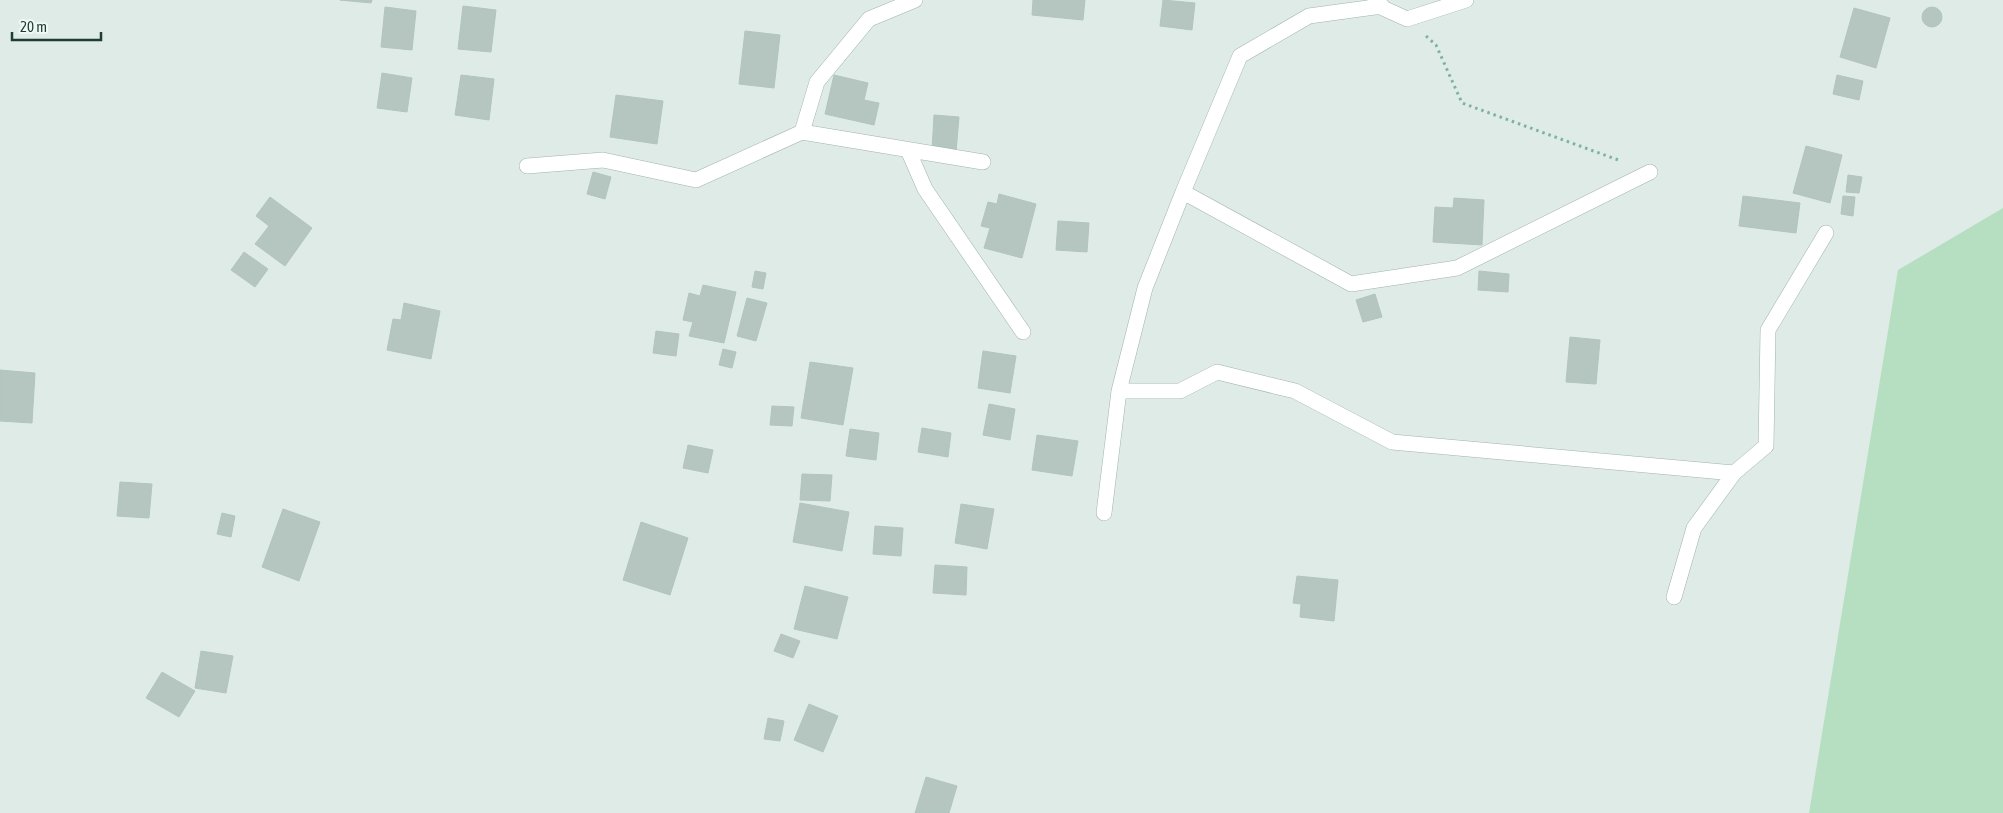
<svg xmlns="http://www.w3.org/2000/svg" width="2003" height="813" font-family="'Asap Condensed',sans-serif">
  <style>
    .green { fill: #b6dfc2 }
    .building { fill: #b4c6bf; stroke: #b1c5be }
    .lines { fill: none; stroke-linecap: round; stroke-linejoin: round }
    .street-casing { stroke: #a2b3ae; stroke-width: 16 }
    .path { stroke: #7db2a3; stroke-width: 3; stroke-dasharray: 2.5 4; stroke-linecap: butt }
    .street { stroke: #fff; stroke-width: 15 }
  </style>
  <rect width="100%" height="100%" fill="#dfebe6"/>
  <path class="green" d="M2003,208V813H1809L1898,270Z"/>
  <path class="building" d="M340,0H372L371,3Z
    M1033,0H1085L1083,20L1032,15Z
    M1163,0L1195,3L1192,30L1160,26Z
    M463,6L496,10L491,52L458,49Z
    M1922 17a10 10 0 1 1 20 0a10 10 0 1 1-20 0Z
    M385,7L416,11L412,50L381,47Z
    M1854,8L1890,18L1876,68L1840,57Z
    M745,31L780,35L774,88L739,84Z
    M382,73L412,78L407,112L377,108Z
    M461,75L494,79L489,120L455,115Z
    M834,75L868,83L864,100L879,103L874,125L825,114Z
    M1837,75L1863,81L1859,100L1833,94Z
    M616,95L663,101L657,144L610,137Z
    M934,115L959,117L956,152L932,151Z
    M1806,146L1842,155L1830,203L1793,193Z
    M593,172L611,177L605,199L587,194Z
    M1848,175L1862,177L1859,193L1846,192Z
    M999,194L1036,204L1022,258L984,248L990,228L981,226L988,202L997,204Z
    M1743,196L1800,203L1796,233L1739,226Z
    M1843,196L1855,197L1853,216L1841,214Z
    M270,197L312,228L285,266L255,244L269,226L256,216Z
    M1454,198L1484,200L1482,245L1433,242L1435,207L1453,208Z
    M1058,221L1089,223L1087,252L1056,250Z
    M244,252L268,269L255,287L231,270Z
    M755,271L766,273L763,289L752,287Z
    M1479,271L1509,274L1508,292L1478,290Z
    M703,285L736,292L724,343L689,336L693,322L683,320L689,293L700,296Z
    M1375,294L1382,317L1363,322L1356,300Z
    M747,298L767,303L756,341L737,336Z
    M404,303L440,311L431,359L387,350L393,319L401,320Z
    M656,331L679,334L676,356L653,353Z
    M1570,337L1600,340L1596,384L1566,382Z
    M723,349L736,352L732,368L719,365Z
    M983,351L1016,356L1010,393L978,388Z
    M810,362L853,368L843,425L801,418Z
    M0,370L35,373L32,423L0,421Z
    M989,404L1015,409L1010,440L983,435Z
    M772,406L794,407L792,426L770,425Z
    M922,428L951,433L948,457L918,452Z
    M850,429L879,433L876,460L846,456Z
    M1037,435L1078,441L1072,476L1032,470Z
    M688,445L713,450L708,473L683,468Z
    M802,474L832,475L830,501L800,500Z
    M120,482L152,484L149,518L117,516Z
    M800,503L849,512L842,551L793,542Z
    M961,504L994,509L987,549L955,543Z
    M283,509L320,522L299,581L262,567Z
    M222,513L235,516L231,537L217,534Z
    M641,522L688,538L670,595L623,580Z
    M875,526L903,528L901,556L873,554Z
    M935,565L967,567L966,595L933,593Z
    M1297,576L1338,580L1334,621L1300,617L1301,604L1293,603Z
    M805,586L848,597L837,639L794,629Z
    M781,634L800,641L793,658L774,651Z
    M201,651L233,656L226,693L195,688Z
    M162,672L195,691L179,717L146,698Z
    M809,704L838,716L823,752L794,740Z
    M768,718L784,721L780,741L764,739Z
    M926,777L957,786L949,813H915Z"/>
  <g class="lines">
    <g class="street-casing">
      <path id="street" d="M1374,4L1407,19L1466,0
        M1382,6L1309,16L1240,56L1183,192L1351,284L1457,268L1650,172
        M802,132L983,162
        M908,150L925,189L1023,332
        M527,166L603,160L696,180L802,132L817,82L869,19L915,0
        M1119,391H1180L1217,372L1295,391L1392,442L1734,473
        M1104,513L1119,391L1145,288L1183,192
        M1674,597L1694,528L1734,473L1766,446L1768,330L1826,233"/>
    </g>
    <path class="path" d="M1426,36L1436,45L1462,103L1621,161"/>
    <use href="#street" class="street"/>
  </g>
  <path d="M12 32v8h89v-8" fill="none" stroke="#1f3d36" stroke-width="2.5"/>
  <text x="20" y="32" font-size="15" fill="#1f3d36" stroke="#eff8f4" stroke-width="4" paint-order="stroke">20 m</text>
</svg>
